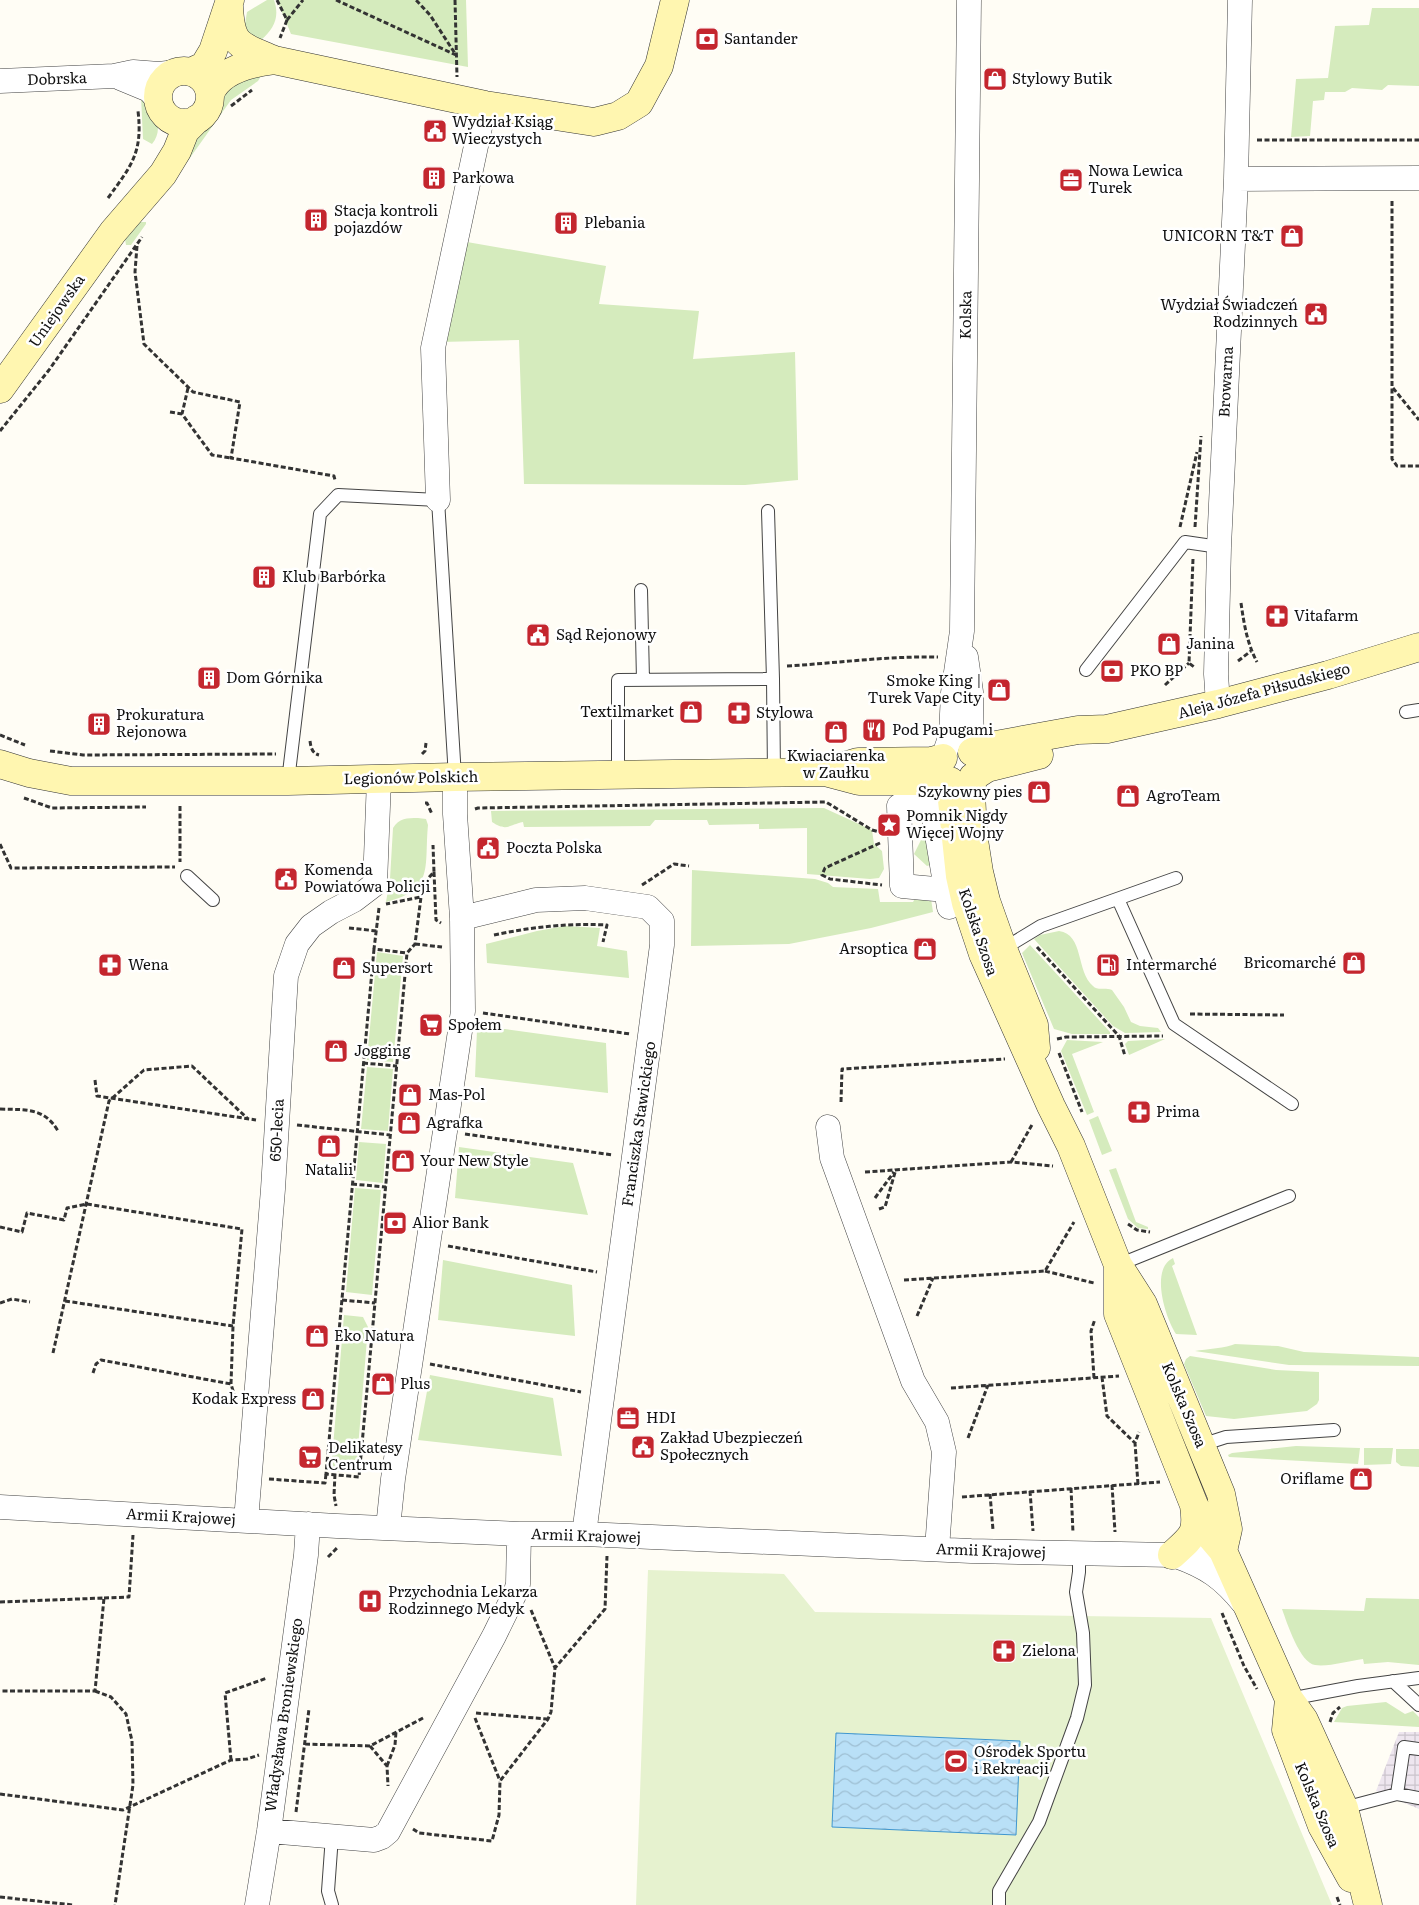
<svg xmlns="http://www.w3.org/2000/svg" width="1419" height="1905" font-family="Literata,serif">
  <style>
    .industrial { fill: url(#industrial-grid) }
    .green { fill: #d5ebbd }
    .pitch { fill: #e6f2cf }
    .water { fill: url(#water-waves); stroke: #3f96cf }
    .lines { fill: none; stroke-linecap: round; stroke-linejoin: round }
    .lane-casing { stroke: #444; stroke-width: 14 }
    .street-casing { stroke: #444; stroke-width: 25 }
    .secondary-casing { stroke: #333; stroke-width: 29 }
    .path { stroke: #333; stroke-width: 3; stroke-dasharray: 5 2.5; stroke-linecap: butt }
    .lane { stroke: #fff; stroke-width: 12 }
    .street { stroke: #fff; stroke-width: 24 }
    .secondary { stroke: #fff6b0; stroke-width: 28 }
    .labels { text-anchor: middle; stroke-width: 5; stroke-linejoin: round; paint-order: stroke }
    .poi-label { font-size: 15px; fill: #111; stroke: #fff; text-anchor: start }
    .street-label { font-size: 15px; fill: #111; stroke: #fff }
  </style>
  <defs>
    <pattern id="industrial-grid" width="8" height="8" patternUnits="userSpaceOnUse" patternTransform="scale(1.25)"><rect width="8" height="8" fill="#eee6ef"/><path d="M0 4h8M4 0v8" fill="none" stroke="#cbc4cc"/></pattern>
    <pattern id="water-waves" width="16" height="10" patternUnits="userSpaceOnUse" patternTransform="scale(1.25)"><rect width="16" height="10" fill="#b9e0f7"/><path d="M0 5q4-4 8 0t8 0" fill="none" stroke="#9ebfd3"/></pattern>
  </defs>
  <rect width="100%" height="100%" fill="#fffdf5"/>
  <path class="industrial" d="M1399,1732H1419V1809L1376,1791Z"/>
  <path class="green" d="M267,0H274C280,17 274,29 261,40H254L244,30L247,12Z
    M277,0H466L468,67L291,34Z
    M1372,8H1419V86L1388,85L1382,90L1352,88L1345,92H1325L1324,100L1313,101L1310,136L1291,137L1296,79L1328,78L1335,26L1369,25Z
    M264,71L258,81L231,100L175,179L205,122L215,109L220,91Z
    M141,96C152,110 166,127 152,144L143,139Z
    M137,222H146V224L131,245H126L125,239Z
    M467,242L606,266L599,304L699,311L693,359L795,352L798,480L745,485L524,484L519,340L441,342Z
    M824,808L872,830L874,844L882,851L884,869L879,878L870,879L807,874V828L759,829V824L709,825L707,820H655L650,826L524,827L523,822C508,825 507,832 492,822L491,811Z
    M418,818L426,819L428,825C424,866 435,890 386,902L390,879L393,828C399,818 407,818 418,818Z
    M923,828H926L930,865L927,866L914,854L924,834Z
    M692,870L815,879L828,883L833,887L878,889L880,902H913L920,890L930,892L933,912L871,928L789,944L691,946Z
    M565,926L600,928L597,946L627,951L629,978L487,963L486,944L537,931Z
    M1059,931C1084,934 1076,972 1093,986C1097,991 1105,987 1112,990L1124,1007L1131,1022L1140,1026L1158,1028L1161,1032L1125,1033L1113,1026L1034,939L1040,935Z
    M1030,945L1110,1032V1034H1072L1054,1029L1022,953Z
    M377,952L403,956L393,1062L367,1060Z
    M505,1029L606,1043L608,1093L475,1077L477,1030Z
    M1165,1039L1129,1055L1125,1044L1128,1041Z
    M1067,1040L1103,1042L1072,1054L1094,1112L1087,1115L1061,1051Z
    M367,1067L393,1069L388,1131L361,1129Z
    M1098,1116L1112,1151L1102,1155L1089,1120Z
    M359,1142L386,1144L383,1183L356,1180Z
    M459,1147L573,1163L588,1215L455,1198Z
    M1116,1168L1136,1222L1148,1227V1229L1138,1228L1128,1219L1109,1170Z
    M355,1188L381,1190L372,1295L346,1292Z
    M1173,1258L1175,1264L1172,1266L1197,1335L1176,1334C1165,1317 1150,1269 1173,1258Z
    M443,1260L572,1285L575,1336L438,1320Z
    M344,1315L363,1317L368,1327L356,1472L331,1471Z
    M1235,1344L1278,1346L1304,1352L1419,1357V1366L1289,1365L1195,1351C1206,1349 1227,1348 1235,1344Z
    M1190,1356L1276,1370L1319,1372V1400L1317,1404L1307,1411L1234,1419L1206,1416L1184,1364L1186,1359Z
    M430,1375L553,1398L562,1456L418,1440Z
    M1296,1446L1360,1448L1358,1464L1229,1457L1228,1455L1232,1453Z
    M1364,1448H1393L1391,1464L1364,1465Z
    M1396,1449H1419V1467L1401,1466L1396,1462Z
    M1366,1598L1419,1599V1665L1388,1662L1364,1664L1363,1659C1349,1661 1328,1667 1315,1665C1300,1663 1287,1623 1282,1609L1364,1611Z
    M1386,1702L1405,1714L1413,1711L1419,1717V1727L1334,1722L1342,1708L1347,1706Z"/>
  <path class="pitch" d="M648,1570L784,1574L815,1612L1211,1618L1332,1905H636Z"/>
  <path class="water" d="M836,1733L1020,1741L1016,1835L832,1827Z"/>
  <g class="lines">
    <g class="lane-casing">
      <path id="lane" d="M641,590L643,680
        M1086,670L1185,542L1219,547
        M773,679L774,773
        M1406,712L1419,710
        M618,775V680L773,679L768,511
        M288,781L320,514L338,495L438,500L455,777
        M187,876L213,900
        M1118,899L1174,1024L1292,1104
        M1003,949L1041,926L1176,878
        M1118,1265L1289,1196
        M1201,1445L1226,1437L1334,1430
        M1393,1681L1419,1705
        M1289,1699L1358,1686L1419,1678
        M1397,1794L1419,1798
        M1344,1808L1397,1794L1404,1747L1419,1749
        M332,1836L328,1891L332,1905
        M999,1905V1891L1039,1822L1077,1718L1085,1685L1083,1633L1076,1592L1079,1572V1554"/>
    </g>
    <g class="street-casing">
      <path id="street" d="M120,78L149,90L159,101
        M0,81L114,76L133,72L159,74L176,72
        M1236,179L1419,178
        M438,500L433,348L482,118
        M966,657L971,692L972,752
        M1218,704L1216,674L1219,547L1236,179L1240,0
        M943,758L951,735L953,693L962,631L969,0
        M946,890L902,886L899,806L932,805L949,907
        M462,918L536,900L585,898L648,907L662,921V945L584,1534
        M828,1127L832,1158L913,1381L937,1422L944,1452L937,1549
        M0,1507L337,1526L519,1534H584L971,1551L1172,1555L1223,1551
        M246,1521L273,1189L286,976L297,944L311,926L331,912L354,900L375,884L379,779
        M388,1528L393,1479L463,1011L462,918L455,814V777
        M1176,1556C1207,1567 1223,1578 1244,1604
        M269,1831L374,1840L382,1837L388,1832L494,1636L516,1591L518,1584L519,1534
        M257,1905L269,1831L306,1555L308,1524"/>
    </g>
    <g class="secondary-casing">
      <path id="secondary" d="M229,7C231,47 240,45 274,60
        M158 97a26 26 0 1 1 52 0a26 26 0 1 1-52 0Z
        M191,72L204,66L213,51L230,0
        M210,94C219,70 251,63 274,60L485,105L594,122L618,116L639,103L659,66L675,0
        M0,389L113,232L163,174L177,151L185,131L197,119
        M972,752L985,747L1078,730L1107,729L1218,704L1328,675L1419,647
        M0,764L29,773L71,781H288L455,777L825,772L859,781H950L960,876L966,903L983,954L1051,1106L1071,1146L1118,1265L1143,1304L1221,1494L1228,1529L1223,1551
        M825,772L858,762L931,761L943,758
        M1036,1048L1034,1025L1003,949L986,901L979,872L973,834L971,792L973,777L987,768L1039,755
        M1118,1265V1314L1194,1505L1212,1538L1223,1551L1289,1699L1304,1720L1344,1808L1368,1905
        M1172,1555C1193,1536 1198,1534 1194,1505
        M1289,1699L1286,1730L1322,1826L1351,1878"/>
    </g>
    <path class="path" d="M277,0L287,20L280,38
      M336,0L456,55L430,15L416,0
      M455,0L457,77
      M287,20L303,0
      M231,106L252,90
      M1257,140H1419
      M108,198C131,166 143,153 138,111
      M1392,201V459L1397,466H1419
      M137,246L135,272L144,344L193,392L240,402L231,458L334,476L335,480
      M188,388L182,414L212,455L231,458
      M1393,388L1419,420
      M170,412L182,414
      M0,431L49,370L142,237
      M1180,527L1197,452
      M1195,527L1201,436
      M1193,559L1189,663L1194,667
      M1241,603C1244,624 1247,643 1257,662
      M1238,661L1251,651
      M787,666C838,663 887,656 938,657
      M1165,685L1189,663
      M0,735L25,745
      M310,741C311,748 312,753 319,755
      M50,751L83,755L276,754
      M422,754L425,751L426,743
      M24,798L52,808L146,807
      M425,803H427L432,814
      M180,806V862
      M475,809L478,808L826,802L872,830L880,832
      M880,843L825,868L822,875L830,879L882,885
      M0,844L11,868L175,867
      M434,872L436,920L441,923
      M642,885L674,864L689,866
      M421,897L422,885L434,872L433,845
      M379,908L374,949L407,953
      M349,928L377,931
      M494,935C532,927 568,923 607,925L603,942
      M415,944L442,947
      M1037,947L1119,1036L1125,1056
      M374,949L326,1474L359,1477L407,953L415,944L421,897L386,904
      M483,1013L630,1034
      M1190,1014L1284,1015
      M1057,1039L1066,1037L1163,1036
      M1059,1053L1082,1112
      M363,1063L397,1066
      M95,1080L97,1096L256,1120
      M841,1102L842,1069L1005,1059
      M0,1109C25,1110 44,1107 58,1131
      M297,1125L390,1135
      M465,1134L613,1155
      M1011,1162L1033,1123
      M865,1172L1011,1162L1053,1166
      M352,1184L386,1187
      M875,1198L894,1172
      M879,1209L885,1207L896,1169
      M1128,1224L1137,1230L1150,1232
      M0,1227L22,1232L27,1213L64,1220L67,1208L87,1204L242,1229L233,1326L231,1384L234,1394
      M448,1246L597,1272
      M1045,1271L1094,1283
      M904,1280L1045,1271L1074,1222
      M342,1300L375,1303
      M65,1301L233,1326
      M0,1303L12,1299L30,1302
      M917,1316L933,1278
      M53,1353L109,1101L144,1070L192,1066L248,1119
      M430,1364L581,1392
      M93,1373L96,1364L101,1360L231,1384
      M1102,1377L1107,1416L1135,1443
      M1094,1378L1091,1331L1095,1319
      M951,1388L1119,1376
      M968,1438L988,1385
      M335,1474L334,1495L336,1506
      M269,1479L325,1483L326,1474
      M1138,1484L1135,1443L1139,1432
      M1112,1485L1115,1532
      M1071,1488L1073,1533
      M1030,1491L1033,1531
      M990,1494L993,1530
      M962,1497L1160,1482
      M328,1557L337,1548
      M104,1598L129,1597L133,1535
      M0,1602L104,1598L95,1691H0
      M531,1610L555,1668
      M1222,1613L1244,1666L1257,1689
      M95,1691L111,1697L126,1714L132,1741L133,1785L115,1905
      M476,1713L547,1719
      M475,1718L500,1781
      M1330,1722L1333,1713L1340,1707
      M305,1744L370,1746L425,1717
      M370,1746L387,1766L388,1786
      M231,1760L225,1693L267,1678
      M387,1766L395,1745L396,1732
      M0,1794L123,1810L231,1760L247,1759L259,1755
      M296,1812L309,1709
      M413,1829L419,1833L492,1841L499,1815L500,1781L548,1719L551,1712L555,1668L605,1609L607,1556
      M0,1897L73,1905
      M1337,1897L1340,1905"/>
    <use href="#lane" class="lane"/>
    <use href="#street" class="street"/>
    <use href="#secondary" class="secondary"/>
  </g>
  <defs>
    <g id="bank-square" transform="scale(1.25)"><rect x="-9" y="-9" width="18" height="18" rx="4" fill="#c4262e" stroke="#fff"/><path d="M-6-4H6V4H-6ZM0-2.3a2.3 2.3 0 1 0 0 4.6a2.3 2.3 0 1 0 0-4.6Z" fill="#fff"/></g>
    <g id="shop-square" transform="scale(1.25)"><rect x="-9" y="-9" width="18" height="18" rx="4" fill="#c4262e" stroke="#fff"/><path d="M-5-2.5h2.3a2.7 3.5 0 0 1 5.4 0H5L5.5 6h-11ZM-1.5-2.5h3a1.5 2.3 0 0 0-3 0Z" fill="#fff"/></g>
    <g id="civic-square" transform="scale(1.25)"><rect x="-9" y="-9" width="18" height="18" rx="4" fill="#c4262e" stroke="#fff"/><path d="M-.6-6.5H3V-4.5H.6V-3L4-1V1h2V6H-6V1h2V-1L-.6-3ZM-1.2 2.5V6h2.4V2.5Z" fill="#fff"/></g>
    <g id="building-square" transform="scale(1.25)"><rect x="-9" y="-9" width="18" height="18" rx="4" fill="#c4262e" stroke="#fff"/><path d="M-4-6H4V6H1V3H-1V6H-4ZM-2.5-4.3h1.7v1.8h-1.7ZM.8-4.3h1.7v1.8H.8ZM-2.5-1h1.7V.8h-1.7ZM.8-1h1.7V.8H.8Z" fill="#fff"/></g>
    <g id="office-square" transform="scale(1.25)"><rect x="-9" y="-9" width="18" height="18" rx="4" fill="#c4262e" stroke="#fff"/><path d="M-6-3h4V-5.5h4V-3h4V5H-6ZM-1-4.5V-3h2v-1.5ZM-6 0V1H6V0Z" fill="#fff"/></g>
    <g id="pharmacy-square" transform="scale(1.25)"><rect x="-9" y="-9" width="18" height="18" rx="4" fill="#c4262e" stroke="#fff"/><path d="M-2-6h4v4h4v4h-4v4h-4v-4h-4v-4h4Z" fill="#fff"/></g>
    <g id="restaurant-square" transform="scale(1.25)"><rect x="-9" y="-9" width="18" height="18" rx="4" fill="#c4262e" stroke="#fff"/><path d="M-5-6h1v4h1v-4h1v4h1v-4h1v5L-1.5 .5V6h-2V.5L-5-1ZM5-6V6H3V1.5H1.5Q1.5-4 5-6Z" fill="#fff"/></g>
    <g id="sight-square" transform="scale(1.25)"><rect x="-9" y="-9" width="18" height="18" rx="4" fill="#c4262e" stroke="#fff"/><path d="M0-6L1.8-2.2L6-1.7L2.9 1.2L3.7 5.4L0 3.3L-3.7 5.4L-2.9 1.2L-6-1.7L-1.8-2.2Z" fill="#fff"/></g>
    <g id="fuel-square" transform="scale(1.25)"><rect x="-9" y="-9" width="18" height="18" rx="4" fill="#c4262e" stroke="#fff"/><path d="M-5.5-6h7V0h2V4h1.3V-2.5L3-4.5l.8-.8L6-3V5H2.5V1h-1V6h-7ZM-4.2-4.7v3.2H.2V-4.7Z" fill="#fff"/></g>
    <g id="supermarket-square" transform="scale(1.25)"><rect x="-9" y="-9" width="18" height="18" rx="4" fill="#c4262e" stroke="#fff"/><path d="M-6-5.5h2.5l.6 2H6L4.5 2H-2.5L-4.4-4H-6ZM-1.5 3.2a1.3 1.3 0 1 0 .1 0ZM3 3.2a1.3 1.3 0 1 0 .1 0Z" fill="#fff"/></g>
    <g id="hospital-square" transform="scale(1.25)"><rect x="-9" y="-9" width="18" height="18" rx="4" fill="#c4262e" stroke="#fff"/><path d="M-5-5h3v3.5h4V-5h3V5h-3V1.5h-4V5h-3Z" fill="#fff"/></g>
    <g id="stadium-square" transform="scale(1.25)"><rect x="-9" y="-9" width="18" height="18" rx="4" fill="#c4262e" stroke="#fff"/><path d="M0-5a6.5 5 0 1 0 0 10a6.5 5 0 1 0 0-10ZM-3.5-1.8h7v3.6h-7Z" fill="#fff"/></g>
  </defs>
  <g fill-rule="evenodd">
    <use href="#bank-square" x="707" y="39"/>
    <use href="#shop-square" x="995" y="79"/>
    <use href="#civic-square" x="435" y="131"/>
    <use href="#building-square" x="434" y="178"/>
    <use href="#office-square" x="1071" y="180"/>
    <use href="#building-square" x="316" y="220"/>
    <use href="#building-square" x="566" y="223"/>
    <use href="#shop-square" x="1292" y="236"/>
    <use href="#civic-square" x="1316" y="314"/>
    <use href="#building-square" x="264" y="577"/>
    <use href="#pharmacy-square" x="1277" y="616"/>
    <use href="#civic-square" x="538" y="635"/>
    <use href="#shop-square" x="1169" y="644"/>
    <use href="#bank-square" x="1112" y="671"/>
    <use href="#building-square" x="209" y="678"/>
    <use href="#shop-square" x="999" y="690"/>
    <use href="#shop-square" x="691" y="712"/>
    <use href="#pharmacy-square" x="739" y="713"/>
    <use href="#building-square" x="99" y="724"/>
    <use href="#restaurant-square" x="874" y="730"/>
    <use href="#shop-square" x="836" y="732"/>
    <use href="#shop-square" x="1039" y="792"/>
    <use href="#shop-square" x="1128" y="796"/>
    <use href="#sight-square" x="889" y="825"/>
    <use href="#civic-square" x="488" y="848"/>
    <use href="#civic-square" x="286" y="879"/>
    <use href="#shop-square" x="925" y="949"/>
    <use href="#shop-square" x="1354" y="963"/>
    <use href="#pharmacy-square" x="110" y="965"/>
    <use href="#fuel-square" x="1108" y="965"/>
    <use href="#shop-square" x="344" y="968"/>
    <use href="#supermarket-square" x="431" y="1025"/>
    <use href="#shop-square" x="336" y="1051"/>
    <use href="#shop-square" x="410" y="1095"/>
    <use href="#pharmacy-square" x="1139" y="1112"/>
    <use href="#shop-square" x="409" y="1123"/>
    <use href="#shop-square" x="329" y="1146"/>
    <use href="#shop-square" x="403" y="1161"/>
    <use href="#bank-square" x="395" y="1223"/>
    <use href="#shop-square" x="317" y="1336"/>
    <use href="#shop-square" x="383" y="1384"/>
    <use href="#shop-square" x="313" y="1399"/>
    <use href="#office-square" x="628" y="1418"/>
    <use href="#civic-square" x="643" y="1447"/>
    <use href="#supermarket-square" x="310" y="1457"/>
    <use href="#shop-square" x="1361" y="1479"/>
    <use href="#hospital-square" x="370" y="1601"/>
    <use href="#pharmacy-square" x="1004" y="1651"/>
    <use href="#stadium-square" x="956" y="1761"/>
  </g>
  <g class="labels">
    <g class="poi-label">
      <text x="724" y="44">Santander</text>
      <text x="1012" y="84">Stylowy Butik</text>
      <text x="452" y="127">Wydział Ksiąg<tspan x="452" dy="17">Wieczystych</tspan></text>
      <text x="1088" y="176">Nowa Lewica<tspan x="1088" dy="17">Turek</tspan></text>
      <text x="452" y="183">Parkowa</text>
      <text x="334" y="216">Stacja kontroli<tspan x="334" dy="17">pojazdów</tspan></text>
      <text x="584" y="228">Plebania</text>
      <text x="1274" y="241" text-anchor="end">UNICORN T&amp;T</text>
      <text x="1298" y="310" text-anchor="end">Wydział Świadczeń<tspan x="1298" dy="17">Rodzinnych</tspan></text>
      <text x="282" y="582">Klub Barbórka</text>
      <text x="1294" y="621">Vitafarm</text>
      <text x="556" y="640">Sąd Rejonowy</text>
      <text x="1186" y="649">Janina</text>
      <text x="1130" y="676">PKO BP</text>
      <text x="226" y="683">Dom Górnika</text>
      <text x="982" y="686" text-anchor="end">Smoke King |<tspan x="982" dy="17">Turek Vape City</tspan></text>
      <text x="674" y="717" text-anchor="end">Textilmarket</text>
      <text x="756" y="718">Stylowa</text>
      <text x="116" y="720">Prokuratura<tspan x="116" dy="17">Rejonowa</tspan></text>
      <text x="892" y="735">Pod Papugami</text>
      <text x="836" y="761" text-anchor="middle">Kwiaciarenka<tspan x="836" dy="17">w Zaułku</tspan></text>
      <text x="1022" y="797" text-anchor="end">Szykowny pies</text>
      <text x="1146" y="801">AgroTeam</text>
      <text x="906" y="821">Pomnik Nigdy<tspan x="906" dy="17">Więcej Wojny</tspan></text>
      <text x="506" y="853">Poczta Polska</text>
      <text x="304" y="875">Komenda<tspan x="304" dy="17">Powiatowa Policji</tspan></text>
      <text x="908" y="954" text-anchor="end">Arsoptica</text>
      <text x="1336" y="968" text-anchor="end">Bricomarché</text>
      <text x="128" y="970">Wena</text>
      <text x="1126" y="970">Intermarché</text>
      <text x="362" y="973">Supersort</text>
      <text x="448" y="1030">Społem</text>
      <text x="354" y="1056">Jogging</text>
      <text x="428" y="1100">Mas-Pol</text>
      <text x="1156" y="1117">Prima</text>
      <text x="426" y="1128">Agrafka</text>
      <text x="420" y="1166">Your New Style</text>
      <text x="329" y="1175" text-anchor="middle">Natalii</text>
      <text x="412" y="1228">Alior Bank</text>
      <text x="334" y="1341">Eko Natura</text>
      <text x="400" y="1389">Plus</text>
      <text x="296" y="1404" text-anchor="end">Kodak Express</text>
      <text x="646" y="1423">HDI</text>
      <text x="660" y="1443">Zakład Ubezpieczeń<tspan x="660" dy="17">Społecznych</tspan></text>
      <text x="328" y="1453">Delikatesy<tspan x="328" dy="17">Centrum</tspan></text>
      <text x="1344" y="1484" text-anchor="end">Oriflame</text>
      <text x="388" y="1597">Przychodnia Lekarza<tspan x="388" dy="17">Rodzinnego Medyk</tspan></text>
      <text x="1022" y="1656">Zielona</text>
      <text x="974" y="1757">Ośrodek Sportu<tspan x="974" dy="17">i Rekreacji</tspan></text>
    </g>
    <g class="street-label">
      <text transform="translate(57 79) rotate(-2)" y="5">Dobrska</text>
      <text transform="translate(57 311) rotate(-55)" y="5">Uniejowska</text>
      <text transform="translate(966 315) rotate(-89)" y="5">Kolska</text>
      <text transform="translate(1226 382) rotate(-87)" y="5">Browarna</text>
      <text transform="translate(1264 691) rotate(-15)" y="5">Aleja Józefa Piłsudskiego</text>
      <text transform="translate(411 778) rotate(-1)" y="5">Legionów Polskich</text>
      <text transform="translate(978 932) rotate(71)" y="5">Kolska Szosa</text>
      <text transform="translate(639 1124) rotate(-82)" y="5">Franciszka Stawickiego</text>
      <text transform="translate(277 1130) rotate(-87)" y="5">650-lecia</text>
      <text transform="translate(1184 1405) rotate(67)" y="5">Kolska Szosa</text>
      <text transform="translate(181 1517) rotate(3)" y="5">Armii Krajowej</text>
      <text transform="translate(586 1536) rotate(2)" y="5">Armii Krajowej</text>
      <text transform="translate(991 1551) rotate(2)" y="5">Armii Krajowej</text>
      <text transform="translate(284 1715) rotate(-82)" y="5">Władysława Broniewskiego</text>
      <text transform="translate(1317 1805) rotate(67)" y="5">Kolska Szosa</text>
    </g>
  </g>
</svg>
